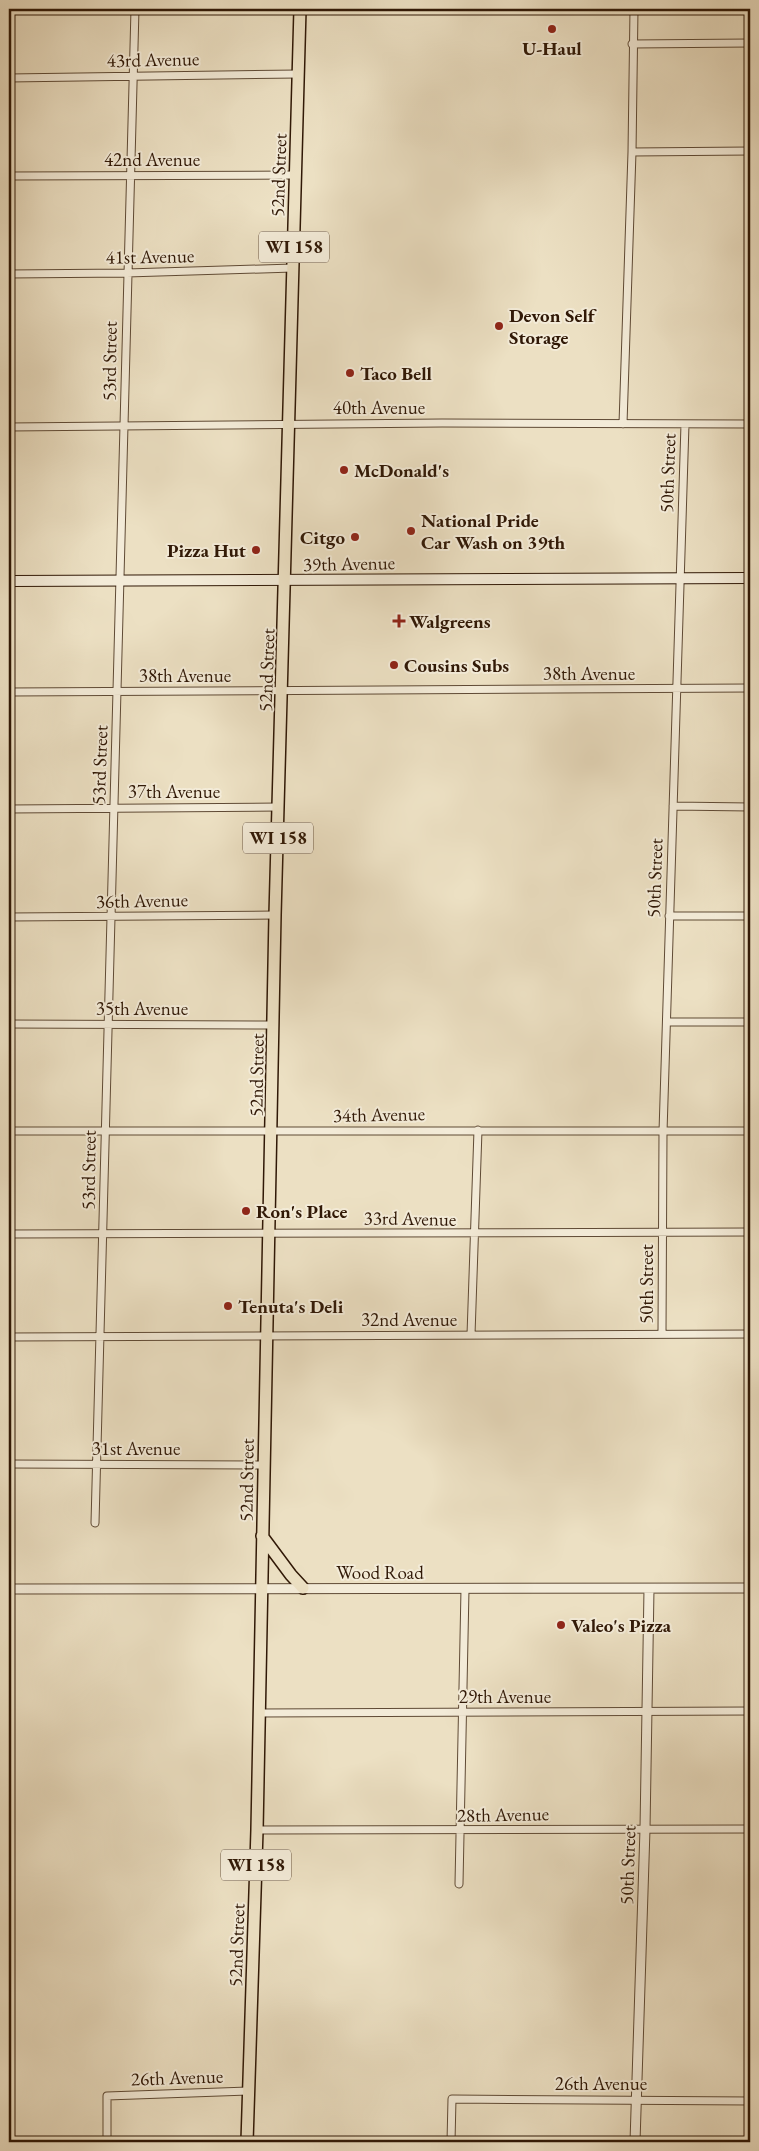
<svg xmlns="http://www.w3.org/2000/svg" width="759" height="2151" font-family="'EB Garamond',serif">
  <style>
    .lines { fill: none; stroke-linecap: round; stroke-linejoin: round }
    .minor-casing { stroke: #5f4a35; stroke-width: 9 }
    .tertiary-casing { stroke: #5f4a35; stroke-width: 11 }
    .secondary-casing { stroke: #301806; stroke-width: 12 }
    .primary-casing { stroke: #301806; stroke-width: 14 }
    .minor { stroke: #f3ebd8; stroke-width: 7 }
    .tertiary { stroke: #f3ebd8; stroke-width: 9 }
    .secondary { stroke: #f3ebd8; stroke-width: 10 }
    .primary { stroke: #ece0c3; stroke-width: 11 }
    .poi-dot { fill: #8f2418; stroke: #f3ebd8; stroke-width: 2 }
    .labels { text-anchor: middle; stroke-width: 4; stroke-linejoin: round; paint-order: stroke }
    .shield { fill: #f3ebd8; stroke: #6a5745; stroke-width: 1 }
    .shield-label { font-size: 18px; font-weight: bold; fill: #301806 }
    .poi-label { font-size: 19px; font-weight: bold; fill: #301806; stroke: #f3ebd8; text-anchor: start }
    .street-label { font-size: 19px; fill: #301806; stroke: #f3ebd8 }
  </style>
  <rect width="100%" height="100%" fill="#ece0c3"/>
  <filter id="stains"><feTurbulence type="fractalNoise" baseFrequency=".004" numOctaves="4"/><feColorMatrix values="0 0 0 0 .2 0 0 0 0 .09 0 0 0 0 .02 0 0 0 .5 -.17"/></filter>
  <radialGradient id="worn" r=".72"><stop offset=".6" stop-color="#630" stop-opacity="0"/><stop offset="1" stop-color="#630" stop-opacity=".3"/></radialGradient>
  <g class="lines">
    <g class="minor-casing">
      <path id="minor" d="M632,44L750,43
        M9,78L298,74
        M632,152L750,151
        M9,176L295,175
        M9,274L127,273L293,268
        M623,424L632,152L634,9
        M9,427L442,423L750,424
        M9,692L750,688
        M673,806L750,807
        M9,809L279,807
        M669,916H750
        M9,917L275,915
        M667,1022H750
        M9,1024L274,1025
        M9,1131H750
        M9,1234C256,1234 503,1233 750,1232
        M662,1334L663,1132L685,424
        M471,1335L478,1130
        M9,1337L750,1334
        M9,1464L264,1465
        M95,1523L135,9
        M259,1713L750,1711
        M257,1830L750,1829
        M459,1884L465,1589
        M107,2142V2096L248,2091
        M451,2142L452,2099L750,2101"/>
    </g>
    <g class="tertiary-casing">
      <path id="tertiary" d="M9,1589L750,1588
        M635,2142L645,1829L649,1589"/>
    </g>
    <g class="secondary-casing">
      <path id="secondary" d="M9,581L750,578"/>
    </g>
    <g class="primary-casing">
      <path id="primary" d="M262,1536L291,1575L303,1588
        M247,2142L257,1830L275,915L300,9"/>
    </g>
    <use href="#minor" class="minor"/>
    <use href="#tertiary" class="tertiary"/>
    <use href="#secondary" class="secondary"/>
    <use href="#primary" class="primary"/>
  </g>
  <g class="poi-dot">
    <circle cx="552" cy="29" r="5"/>
    <circle cx="499" cy="326" r="5"/>
    <circle cx="350" cy="373" r="5"/>
    <circle cx="344" cy="470" r="5"/>
    <circle cx="411" cy="531" r="5"/>
    <circle cx="355" cy="537" r="5"/>
    <circle cx="256" cy="550" r="5"/>
    <path d="M396.5 613.5h5v5h5v5h-5v5h-5v-5h-5v-5h5z"/>
    <circle cx="394" cy="665" r="5"/>
    <circle cx="246" cy="1211" r="5"/>
    <circle cx="228" cy="1306" r="5"/>
    <circle cx="561" cy="1625" r="5"/>
  </g>
  <g class="labels">
    <g class="shield">
      <rect x="259" y="231.5" width="70" height="31" rx="4"/>
      <rect x="243" y="822.5" width="70" height="31" rx="4"/>
      <rect x="221" y="1849.5" width="70" height="31" rx="4"/>
    </g>
    <g class="shield-label">
      <text x="294" y="253">WI 158</text>
      <text x="278" y="844">WI 158</text>
      <text x="256" y="1871">WI 158</text>
    </g>
    <g class="poi-label">
      <text x="552" y="55" text-anchor="middle">U-Haul</text>
      <text x="509" y="322">Devon Self<tspan x="509" dy="22">Storage</tspan></text>
      <text x="360" y="380">Taco Bell</text>
      <text x="354" y="477">McDonald's</text>
      <text x="421" y="527">National Pride<tspan x="421" dy="22">Car Wash on 39th</tspan></text>
      <text x="345" y="544" text-anchor="end">Citgo</text>
      <text x="246" y="557" text-anchor="end">Pizza Hut</text>
      <text x="409" y="628">Walgreens</text>
      <text x="404" y="672">Cousins Subs</text>
      <text x="256" y="1218">Ron's Place</text>
      <text x="238" y="1313">Tenuta's Deli</text>
      <text x="571" y="1632">Valeo's Pizza</text>
    </g>
    <g class="street-label">
      <text transform="translate(153 59) rotate(-1)" y="7">43rd Avenue</text>
      <text x="152" y="166">42nd Avenue</text>
      <text transform="translate(278 175) rotate(-88)" y="7">52nd Street</text>
      <text transform="translate(150 256) rotate(-1)" y="7">41st Avenue</text>
      <text transform="translate(109 361) rotate(-89)" y="7">53rd Street</text>
      <text x="379" y="414">40th Avenue</text>
      <text transform="translate(667 473) rotate(-88)" y="7">50th Street</text>
      <text transform="translate(349 563) rotate(-1)" y="7">39th Avenue</text>
      <text transform="translate(266 670) rotate(-88)" y="7">52nd Street</text>
      <text x="589" y="680">38th Avenue</text>
      <text x="185" y="682">38th Avenue</text>
      <text transform="translate(99 765) rotate(-88)" y="7">53rd Street</text>
      <text x="174" y="798">37th Avenue</text>
      <text transform="translate(654 878) rotate(-88)" y="7">50th Street</text>
      <text transform="translate(142 900) rotate(-1)" y="7">36th Avenue</text>
      <text x="142" y="1015">35th Avenue</text>
      <text transform="translate(256 1075) rotate(-89)" y="7">52nd Street</text>
      <text transform="translate(379 1114) rotate(-1)" y="7">34th Avenue</text>
      <text transform="translate(88 1170) rotate(-89)" y="7">53rd Street</text>
      <text transform="translate(410 1218) rotate(1)" y="7">33rd Avenue</text>
      <text transform="translate(646 1284) rotate(-90)" y="7">50th Street</text>
      <text x="409" y="1326">32nd Avenue</text>
      <text x="136" y="1455">31st Avenue</text>
      <text transform="translate(246 1480) rotate(-89)" y="7">52nd Street</text>
      <text x="380" y="1579">Wood Road</text>
      <text x="505" y="1703">29th Avenue</text>
      <text transform="translate(503 1814) rotate(-1)" y="7">28th Avenue</text>
      <text transform="translate(627 1865) rotate(-88)" y="7">50th Street</text>
      <text transform="translate(236 1945) rotate(-88)" y="7">52nd Street</text>
      <text transform="translate(177 2077) rotate(-2)" y="7">26th Avenue</text>
      <text x="601" y="2090">26th Avenue</text>
    </g>
  </g>
  <rect width="759" height="2151" fill="none" stroke="#ece0c3" stroke-width="30"/>
  <rect x="10" y="10" width="739" height="2131" fill="none" stroke="#301806" stroke-width="2.5"/>
  <rect x="15" y="15" width="729" height="2121" fill="none" stroke="#301806"/>
  <rect width="100%" height="100%" filter="url(#stains)"/>
  <rect width="100%" height="100%" fill="url(#worn)"/>
</svg>
